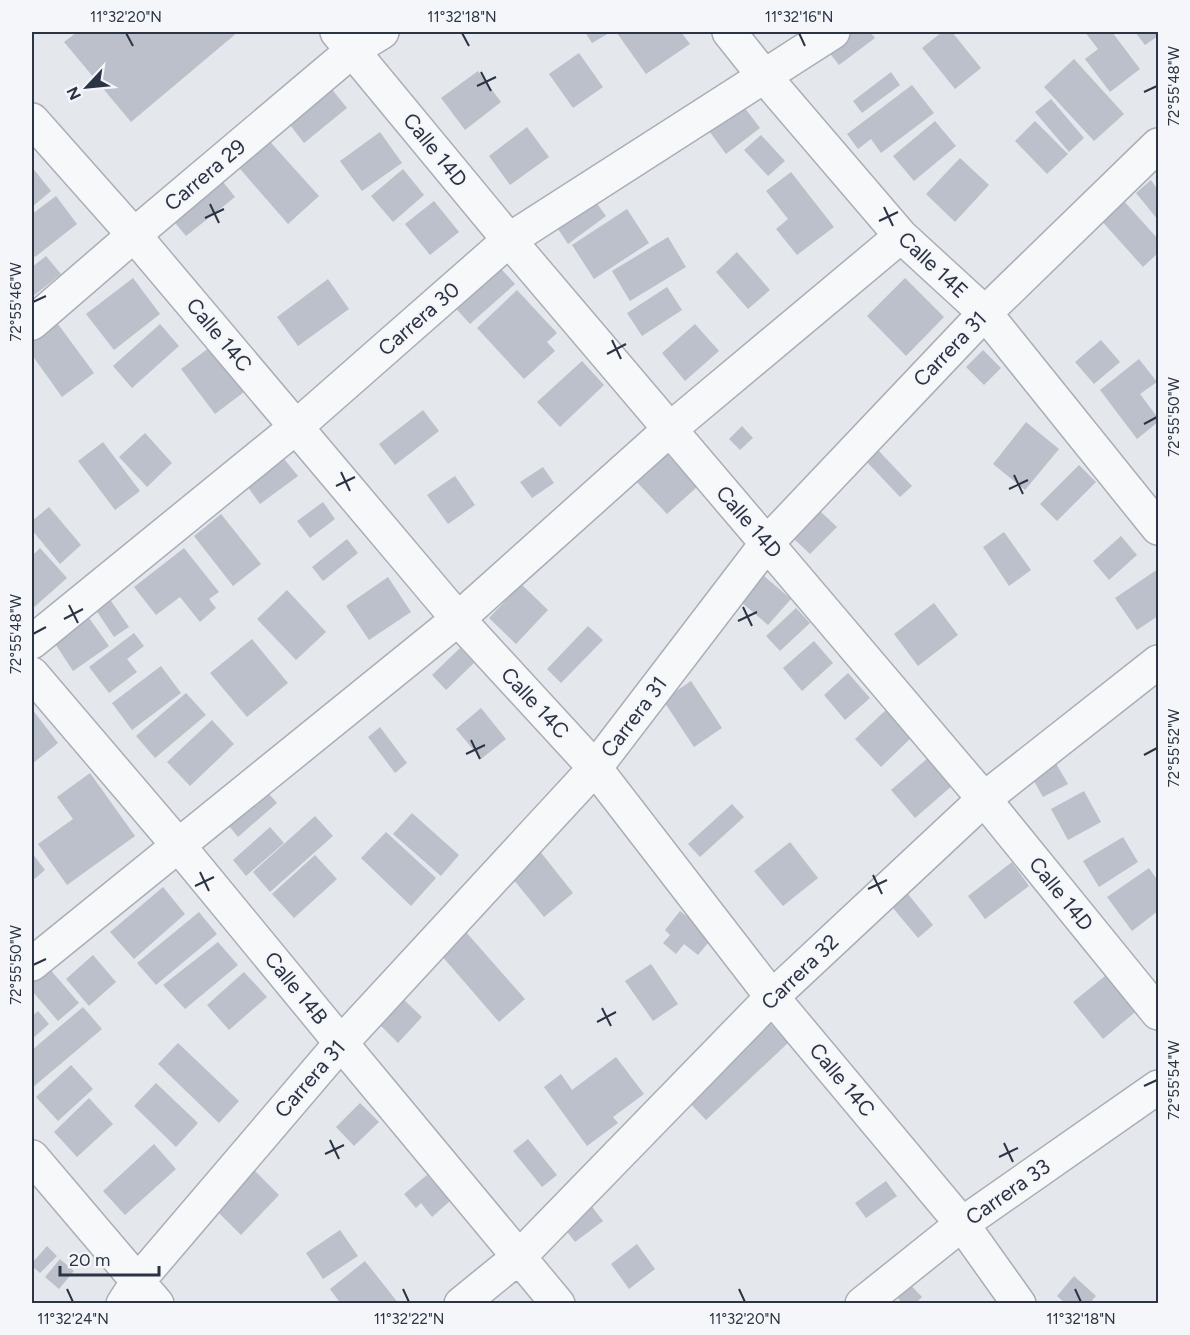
<svg xmlns="http://www.w3.org/2000/svg" width="1190" height="1335" font-family="Figtree,sans-serif">
  <style>
    .building { fill: #bbc0ca }
    .lines { fill: none; stroke-linecap: round; stroke-linejoin: round }
    .minor-casing { stroke: #a9aeb7; stroke-width: 36 }
    .minor { stroke: #f7f8fa; stroke-width: 33 }
    .ticks { fill: none; stroke: #2b3445; stroke-width: 2 }
    .labels { text-anchor: middle; stroke-width: 4.5; stroke-linejoin: round; paint-order: stroke }
    .street-label { font-size: 21px; fill: #2b3445; stroke: #f4f6f9 }
    .neatline { fill: none; stroke: #2b3445; stroke-width: 2 }
    .ticks-label { font-size: 15px; text-anchor: middle; fill: #2b3445 }
  </style>
  <rect width="100%" height="100%" fill="#e4e7ec"/>
  <path class="building" d="M77,32H238L131,122L64,42Z
    M585,32H611L592,43Z
    M619,32H681L690,44L646,74L617,33Z
    M845,32H870L875,38L839,65L825,47Z
    M942,32H952L981,68L955,89L922,48Z
    M1085,32H1112L1140,69L1110,92L1085,59L1098,49Z
    M1135,32H1158V36L1145,45Z
    M579,53L603,87L573,108L549,74Z
    M1074,59L1124,114L1094,141L1044,87Z
    M478,71L501,102L465,130L441,98Z
    M891,72L900,85L862,113L853,101Z
    M326,82L347,108L304,143L283,116Z
    M912,85L934,113L881,153L871,139L858,149L847,134Z
    M735,95L760,128L726,154L701,120Z
    M1051,99L1084,138L1069,152L1035,112Z
    M935,121L956,146L914,181L893,156Z
    M1035,121L1068,154L1047,174L1015,141Z
    M527,127L549,157L510,185L489,156Z
    M380,132L402,163L362,191L340,161Z
    M264,135L319,196L288,224L234,162Z
    M761,135L785,161L768,176L744,150Z
    M960,158L989,185L955,222L926,194Z
    M32,167L51,191L32,207Z
    M403,169L424,195L393,222L371,196Z
    M791,172L834,227L797,255L776,229L788,219L766,191Z
    M216,173L235,197L186,236L166,212Z
    M1151,180L1158,190V220L1136,193Z
    M56,196L77,224L35,257L32,253V214Z
    M593,198L606,216L568,244L556,226Z
    M1122,199L1158,239V253L1143,267L1100,219Z
    M434,201L459,232L430,255L405,224Z
    M627,209L649,243L594,279L572,245Z
    M668,237L686,267L630,301L612,271Z
    M737,252L770,290L748,309L716,272Z
    M46,256L61,274L32,297V267Z
    M494,261L515,284L470,324L449,301Z
    M133,278L160,314L114,350L86,314Z
    M905,278L944,317L906,356L867,316Z
    M328,279L349,309L298,346L277,317Z
    M667,287L682,310L642,336L627,313Z
    M517,290L557,333L547,342L555,351L524,379L477,328Z
    M55,320L94,373L62,397L32,355V338Z
    M160,324L179,346L132,388L113,366Z
    M695,324L719,351L685,381L662,353Z
    M1101,340L1120,362L1094,384L1075,362Z
    M214,344L248,389L215,414L181,369Z
    M983,350L1001,368L984,385L966,367Z
    M1139,359L1157,382L1140,394L1158,418V422L1137,439L1100,390Z
    M582,361L604,385L560,427L537,402Z
    M423,410L439,431L395,465L379,444Z
    M1026,422L1059,449L1025,490L993,464Z
    M742,426L753,438L740,450L729,439Z
    M145,433L172,463L147,487L119,457Z
    M103,442L140,491L115,510L78,461Z
    M878,450L912,486L900,497L866,461Z
    M665,452L697,487L667,514L635,480Z
    M284,459L298,476L260,504L247,486Z
    M1079,465L1096,482L1057,521L1040,504Z
    M543,467L554,483L532,498L520,482Z
    M455,476L475,505L448,524L427,495Z
    M323,502L335,519L310,538L297,521Z
    M49,507L81,545L60,564L32,530V521Z
    M820,511L837,527L810,554L794,539Z
    M221,514L261,564L233,586L194,536Z
    M1004,532L1031,570L1009,586L983,547Z
    M1121,536L1137,555L1109,580L1093,561Z
    M347,539L358,553L323,581L312,567Z
    M40,548L67,578L32,609V556Z
    M184,548L219,592L209,599L216,608L200,622L180,597L156,615L134,587Z
    M1158,569V616L1137,630L1115,598Z
    M757,570L791,599L768,625L734,596Z
    M388,577L411,612L369,640L346,606Z
    M521,584L548,610L516,644L489,618Z
    M287,590L326,632L296,660L257,619Z
    M109,598L129,627L114,637L94,607Z
    M934,603L958,635L918,666L894,634Z
    M796,608L810,623L780,651L766,636Z
    M87,615L109,646L73,671L52,639Z
    M588,626L603,640L561,683L547,669Z
    M134,633L144,646L127,659L137,672L109,693L89,667Z
    M252,639L288,683L247,717L210,673Z
    M814,641L833,663L802,691L783,668Z
    M460,648L474,663L446,690L432,675Z
    M161,666L181,693L132,730L112,703Z
    M848,673L870,698L845,720L824,695Z
    M691,681L722,728L694,747L663,700Z
    M186,693L206,715L155,758L136,736Z
    M481,708L506,739L481,759L456,729Z
    M32,709L58,743L32,764Z
    M887,709L913,736L881,767L855,739Z
    M212,720L234,744L190,786L167,762Z
    M380,727L407,763L395,773L368,737Z
    M929,757L953,785L915,818L891,790Z
    M1054,760L1068,784L1043,797L1030,774Z
    M90,773L135,836L67,885L38,844L73,819L57,797Z
    M262,786L277,803L238,837L224,820Z
    M1084,791L1101,822L1068,840L1051,809Z
    M732,804L744,817L700,857L688,844Z
    M412,813L459,855L441,876L393,834Z
    M315,816L333,836L270,892L253,872Z
    M270,827L284,843L246,876L233,860Z
    M386,832L436,878L411,906L361,858Z
    M1123,837L1138,862L1099,887L1083,861Z
    M790,842L818,878L783,906L754,871Z
    M539,850L573,893L544,917L509,874Z
    M32,853L45,870L32,881Z
    M315,855L337,879L294,918L272,894Z
    M1012,862L1029,886L985,919L968,896Z
    M1149,868L1158,881V911L1132,931L1107,897Z
    M163,887L185,914L134,959L110,932Z
    M904,889L933,925L918,938L888,902Z
    M680,911L713,937L698,955L684,944L676,954L663,943L670,935L665,930Z
    M199,912L217,934L156,985L137,963Z
    M466,932L525,999L499,1022L441,955Z
    M218,942L238,965L185,1009L163,985Z
    M93,955L116,982L89,1006L66,979Z
    M651,964L678,1004L653,1021L625,981Z
    M48,967L79,1003L58,1021L32,991V981Z
    M244,972L267,997L229,1030L207,1005Z
    M1110,972L1140,1008L1103,1039L1073,1002Z
    M400,996L422,1017L398,1043L376,1021Z
    M83,1007L102,1029L32,1088V1050Z
    M38,1011L49,1024L32,1039V1016Z
    M768,1021L788,1043L706,1120L685,1098Z
    M178,1043L239,1101L219,1123L158,1064Z
    M616,1057L644,1094L613,1117L618,1123L587,1146L544,1087L561,1074L572,1090Z
    M71,1065L93,1089L58,1121L36,1097Z
    M156,1083L198,1123L176,1147L134,1106Z
    M89,1098L113,1124L77,1157L54,1132Z
    M360,1103L379,1122L354,1146L336,1127Z
    M528,1139L557,1175L542,1187L513,1151Z
    M154,1144L176,1169L125,1215L103,1191Z
    M255,1171L279,1195L241,1235L216,1210Z
    M427,1175L450,1201L432,1217L421,1203L416,1208L404,1194Z
    M886,1181L897,1196L866,1218L855,1203Z
    M590,1204L603,1221L575,1242L562,1225Z
    M340,1230L358,1256L323,1279L306,1253Z
    M637,1244L655,1269L629,1289L611,1264Z
    M47,1246L57,1256L40,1273L32,1266V1263Z
    M60,1259L74,1271L59,1289L45,1277Z
    M365,1261L399,1304H341L330,1289Z
    M900,1274L922,1297L915,1304H903L887,1286Z
    M1074,1276L1096,1296L1089,1304H1066L1057,1296Z"/>
  <g class="lines">
    <g class="minor-casing">
      <path id="minor" d="M337,32L509,240L984,799L1158,1013
        M729,32L764,76L901,236L985,313L1158,528
        M32,120L134,235L458,619L595,768L772,997L962,1224L1019,1304
        M32,323L134,235L353,50L382,32
        M32,642L296,427L509,240L833,32
        M32,674L178,845L341,1043L558,1304
        M32,964L458,619L669,430L901,236
        M32,1157L157,1304
        M123,1304L138,1281L341,1043L595,768L767,543L985,313L1158,145
        M461,1304L520,1256L772,997L984,799L1158,662
        M862,1304L962,1224L1158,1087"/>
    </g>
    <use href="#minor" class="minor"/>
  </g>
  <path class="ticks" d="M126,33L133,46M462,33L469,46M799,33L805,46M481,72L491,91M477,86L496,77M1144,92L1157,86M210,204L219,223M884,207L893,226M205,218L224,209M879,221L898,212M33,302L46,296M612,340L621,359M607,354L626,344M1144,424L1157,417M341,472L350,491M1014,475L1023,494M336,486L355,477M1009,489L1028,480M69,605L78,623M743,607L752,626M64,619L83,609M738,621L757,612M33,634L46,627M471,740L480,759M466,754L485,745M1144,755L1157,748M200,872L209,891M873,875L882,894M195,886L214,877M868,889L887,880M33,965L46,959M602,1008L611,1026M597,1022L616,1012M1144,1086L1157,1080M330,1140L339,1159M1004,1143L1013,1162M325,1154L344,1145M999,1157L1018,1148M67,1289L73,1302M403,1289L409,1302M739,1289L745,1302M1075,1289L1081,1302"/>
  <g class="labels">
    <g class="street-label">
      <text transform="translate(435 150) rotate(51)" y="7">Calle 14D</text>
      <text transform="translate(205 175) rotate(-40)" y="7">Carrera 29</text>
      <text transform="translate(933 265) rotate(43)" y="7">Calle 14E</text>
      <text transform="translate(419 319) rotate(-41)" y="7">Carrera 30</text>
      <text transform="translate(219 335) rotate(50)" y="7">Calle 14C</text>
      <text transform="translate(950 349) rotate(-46)" y="7">Carrera 31</text>
      <text transform="translate(749 522) rotate(49)" y="7">Calle 14D</text>
      <text transform="translate(535 703) rotate(47)" y="7">Calle 14C</text>
      <text transform="translate(634 717) rotate(-53)" y="7">Carrera 31</text>
      <text transform="translate(1061 894) rotate(51)" y="7">Calle 14D</text>
      <text transform="translate(800 972) rotate(-44)" y="7">Carrera 32</text>
      <text transform="translate(296 988) rotate(51)" y="7">Calle 14B</text>
      <text transform="translate(310 1079) rotate(-49)" y="7">Carrera 31</text>
      <text transform="translate(842 1080) rotate(50)" y="7">Calle 14C</text>
      <text transform="translate(1008 1192) rotate(-35)" y="7">Carrera 33</text>
    </g>
  </g>
  <rect width="1190" height="1335" fill="none" stroke="#f4f6f9" stroke-width="66"/>
  <g transform="translate(87 87) rotate(244)" stroke="#f4f6f9" stroke-width="4.5" paint-order="stroke">
  <path d="M0-4.5L10 22L0 15L-10 22Z" fill="#2b3445"/>
  <text y="-9" font-size="16" font-weight="bold" text-anchor="middle" fill="#2b3445">N</text>
  </g>
  <path d="M60 1266v9h99v-9" fill="none" stroke="#2b3445" stroke-width="3"/>
  <text x="69" y="1266" font-size="18" fill="#2b3445" stroke="#f4f6f9" stroke-width="4.5" paint-order="stroke">20 m</text>
  <rect x="33" y="33" width="1124" height="1269" class="neatline"/>
  <g class="ticks-label">
    <text x="126" y="22">11°32'20"N</text>
    <text x="462" y="22">11°32'18"N</text>
    <text x="799" y="22">11°32'16"N</text>
    <text transform="translate(1174 86) rotate(-90)" y="5">72°55'48"W</text>
    <text transform="translate(16 302) rotate(-90)" y="5">72°55'46"W</text>
    <text transform="translate(1174 417) rotate(-90)" y="5">72°55'50"W</text>
    <text transform="translate(16 634) rotate(-90)" y="5">72°55'48"W</text>
    <text transform="translate(1174 748) rotate(-90)" y="5">72°55'52"W</text>
    <text transform="translate(16 965) rotate(-90)" y="5">72°55'50"W</text>
    <text transform="translate(1174 1080) rotate(-90)" y="5">72°55'54"W</text>
    <text x="73" y="1324">11°32'24"N</text>
    <text x="409" y="1324">11°32'22"N</text>
    <text x="745" y="1324">11°32'20"N</text>
    <text x="1081" y="1324">11°32'18"N</text>
  </g>
</svg>
